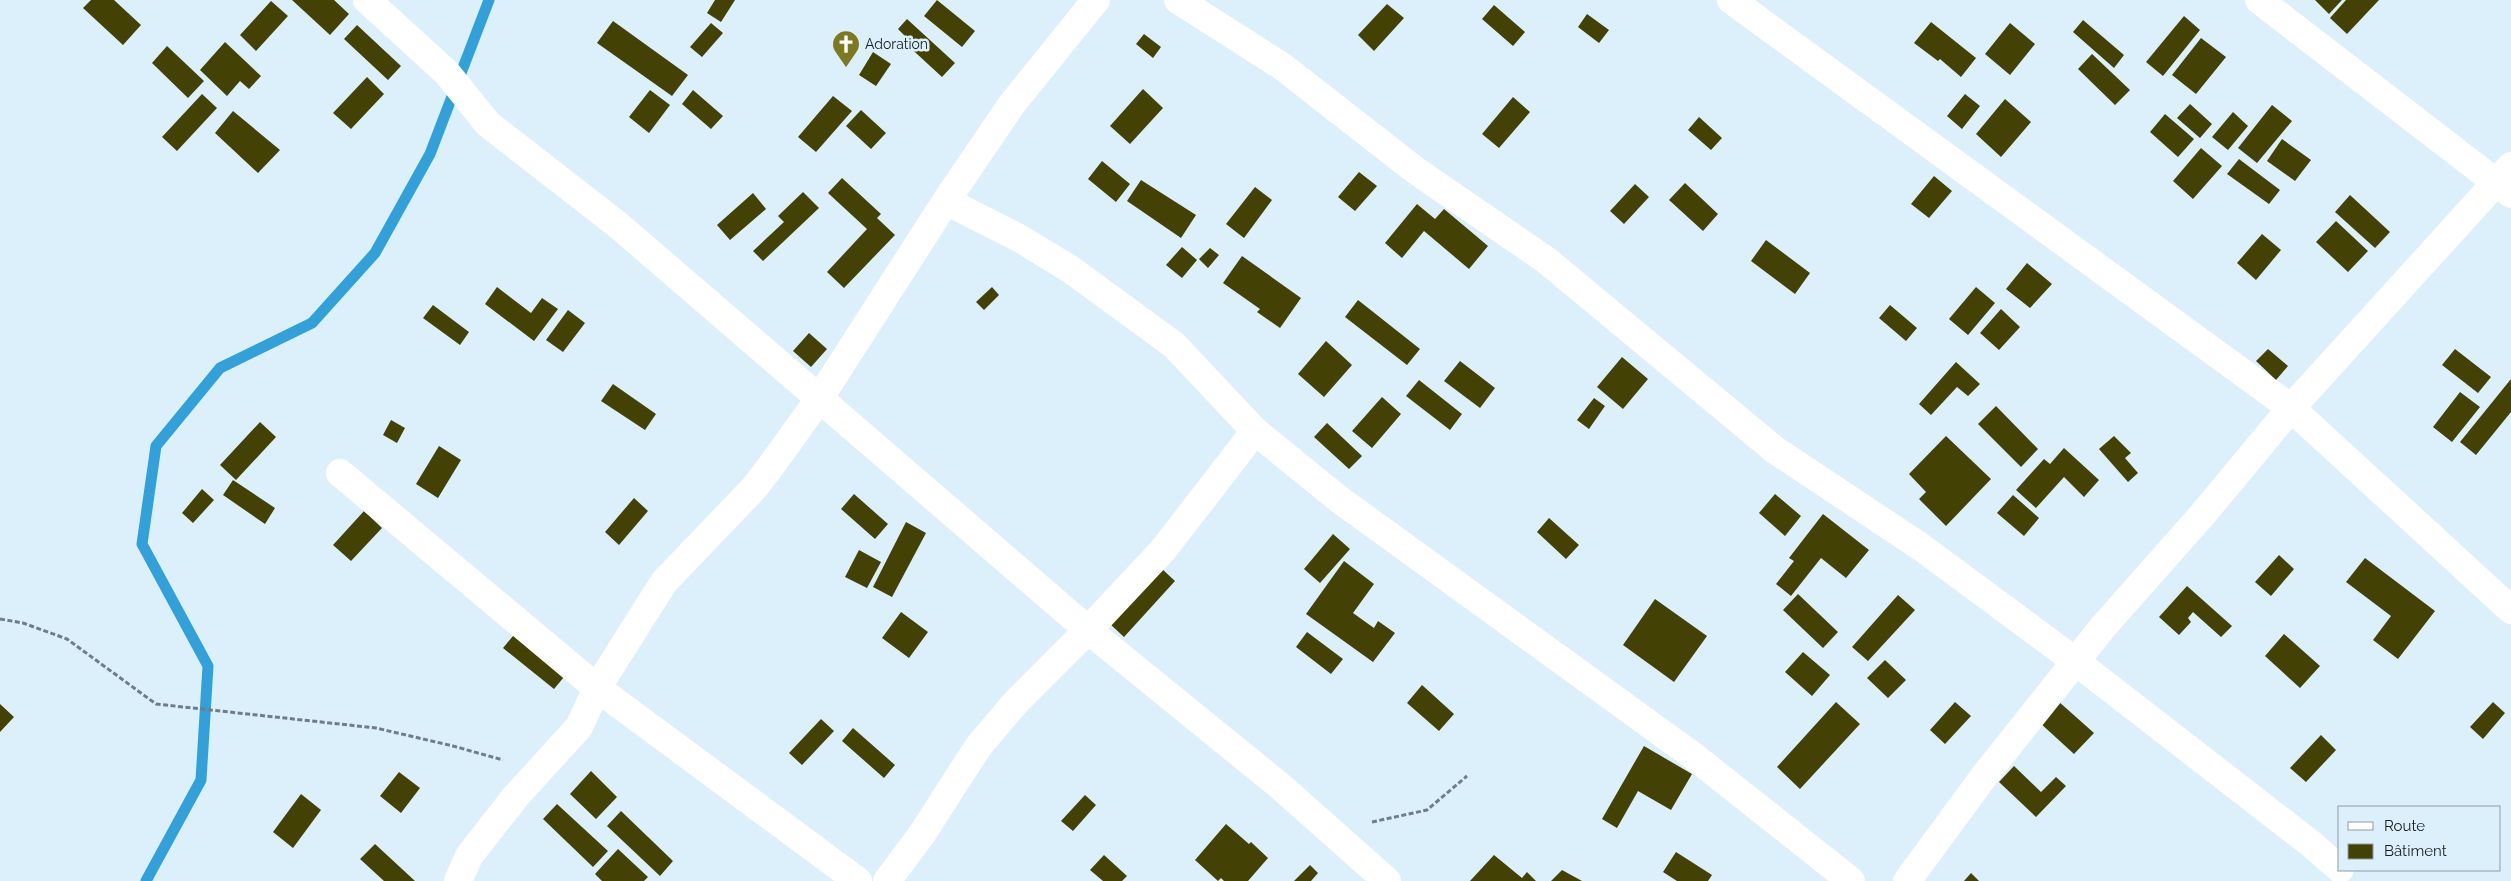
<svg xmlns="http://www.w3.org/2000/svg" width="2511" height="881" font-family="Raleway,sans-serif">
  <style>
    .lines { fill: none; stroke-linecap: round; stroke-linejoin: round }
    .stream { stroke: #32a1d9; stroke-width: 11 }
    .building { fill: #434204 }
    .path { stroke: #707d84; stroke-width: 3; stroke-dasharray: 5 2.5; stroke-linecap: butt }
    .minor { stroke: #fff; stroke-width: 28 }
    .labels { text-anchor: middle; stroke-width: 5; stroke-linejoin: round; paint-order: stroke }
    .poi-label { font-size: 14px; fill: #171e22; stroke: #dcf0fc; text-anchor: start }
  </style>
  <rect width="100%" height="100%" fill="#dcf0fc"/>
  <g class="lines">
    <path class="stream" d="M146,881L201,780L208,666L142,544L156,446L220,368L312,323L375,253L430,154L489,0"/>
  </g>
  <path class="building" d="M91,0H114L141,25L123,45L83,8Z
    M292,0H334L349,14L330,35Z
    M715,0H735L721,22L707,13Z
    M937,0L975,31L962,47L924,16Z
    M2315,0H2342L2329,14Z
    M2346,0H2379L2347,34L2330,18Z
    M271,1L288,16L256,51L240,35Z
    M1387,4L1404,18L1374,51L1358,35Z
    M1494,5L1525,32L1513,46L1482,19Z
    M1587,14L1609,30L1599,43L1578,27Z
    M2184,16L2200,30L2163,76L2146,62Z
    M907,19L955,63L942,77L904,42L907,38L898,29Z
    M2083,20L2124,55L2114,68L2073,32Z
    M613,21L688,75L672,96L597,43Z
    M1931,22L1976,58L1961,77L1940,59L1938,61L1914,43Z
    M711,23L723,33L702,57L690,47Z
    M2010,23L2035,44L2010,75L1985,54Z
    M357,25L401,66L388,80L344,39Z
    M1144,34L1161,47L1153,58L1136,44Z
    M2201,38L2226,57L2196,94L2172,75Z
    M225,42L261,76L249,89L240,81L227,96L200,70Z
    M167,46L204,81L188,98L152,63Z
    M873,52L891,64L876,86L859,75Z
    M2092,54L2130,90L2115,105L2078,69Z
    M367,77L384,94L351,129L333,113Z
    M1143,89L1163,108L1130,144L1110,126Z
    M650,90L670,105L649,133L629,117Z
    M693,90L723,116L711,129L682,104Z
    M202,94L217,108L177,151L162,137Z
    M1965,94L1980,106L1962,129L1947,116Z
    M833,96L852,111L816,152L798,137Z
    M1513,97L1530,112L1499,148L1482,134Z
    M2005,99L2031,122L2001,157L1976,134Z
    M2190,104L2212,124L2200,138L2177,118Z
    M2272,105L2292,121L2257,163L2238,148Z
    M861,110L886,133L871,149L846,126Z
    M233,111L280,150L258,173L215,133Z
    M2233,112L2248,126L2228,150L2212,137Z
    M2165,114L2194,139L2178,157L2150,132Z
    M1699,117L1722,138L1711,150L1688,130Z
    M2282,139L2311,160L2295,181L2267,161Z
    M2201,148L2222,166L2193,199L2173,181Z
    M2239,159L2280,190L2269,204L2227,174Z
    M1102,161L1130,184L1116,202L1088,179Z
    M1359,172L1377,186L1355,211L1338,197Z
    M1934,176L1952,191L1929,218L1911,204Z
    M842,178L881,214L877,218L895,235L844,288L827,272L867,229L828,193Z
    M1141,180L1196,215L1181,238L1127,201Z
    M1685,183L1718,214L1703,231L1669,200Z
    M1635,184L1649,197L1624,224L1610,211Z
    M1255,187L1272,200L1244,238L1226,224Z
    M803,192L819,208L763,261L753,251L784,222L778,216Z
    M753,193L766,209L730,240L717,225Z
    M2350,195L2390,232L2375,248L2335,212Z
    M1417,204L1435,219L1444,209L1488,246L1469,269L1424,231L1402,258L1385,243Z
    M2336,221L2368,251L2348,272L2316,242Z
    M2262,234L2281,250L2256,280L2237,263Z
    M1766,240L1810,273L1795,294L1751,261Z
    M1182,247L1197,260L1182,278L1166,265Z
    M1210,248L1219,255L1208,268L1199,259Z
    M1242,256L1301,298L1280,328L1257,312L1260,309L1223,283Z
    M2027,263L2052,284L2030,308L2006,289Z
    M497,287L531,313L542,298L558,309L534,341L485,304Z
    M992,287L999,295L984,310L976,302Z
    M1976,287L1995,303L1968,335L1949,319Z
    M1358,300L1420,349L1407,365L1345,317Z
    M433,305L469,332L460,345L423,318Z
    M1890,305L1917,328L1906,341L1879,318Z
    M2001,309L2020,327L1999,350L1980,333Z
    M568,310L585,323L563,352L546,340Z
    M809,333L827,349L811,367L793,351Z
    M1326,341L1352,365L1324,397L1298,374Z
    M2268,349L2288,366L2276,380L2256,361Z
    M2455,349L2491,377L2478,393L2442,365Z
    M1622,357L1648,379L1623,409L1597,387Z
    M1460,361L1495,388L1480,408L1444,381Z
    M1956,362L1980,384L1968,396L1957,387L1931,415L1919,404Z
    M2511,379V412L2476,455L2460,442Z
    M1419,380L1462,414L1450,430L1406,396Z
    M613,384L656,414L645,430L601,401Z
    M2460,392L2480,407L2452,442L2433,427Z
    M1382,397L1401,414L1372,448L1352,431Z
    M1594,398L1605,406L1589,429L1577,420Z
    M1996,406L2038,449L2021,467L1978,424Z
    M391,420L405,428L397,443L383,435Z
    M260,422L276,437L236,480L220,465Z
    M1327,423L1362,456L1349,469L1314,437Z
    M1946,436L1991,479L1946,526L1919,499L1926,492L1909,474Z
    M2114,436L2131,453L2125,458L2138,473L2128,482L2099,449Z
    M439,446L461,460L438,498L416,484Z
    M2064,448L2099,480L2084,497L2064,477L2036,508L2016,490L2044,459L2050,464Z
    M233,480L275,508L265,524L223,495Z
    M202,489L214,500L193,523L182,513Z
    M854,494L888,524L875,539L841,509Z
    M1775,494L1801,516L1785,536L1759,513Z
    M2013,495L2039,518L2024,536L1997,513Z
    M634,498L648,511L619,545L605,532Z
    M364,511L382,528L351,561L333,545Z
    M1823,514L1869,550L1846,578L1821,558L1791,596L1776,584L1794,561L1789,558Z
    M1549,518L1579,545L1566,559L1537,532Z
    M906,522L926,533L892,597L873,587Z
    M1333,534L1350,549L1320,583L1304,569Z
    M859,550L881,562L867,588L845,577Z
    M2279,555L2294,569L2271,596L2255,582Z
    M2365,558L2435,611L2398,659L2373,640L2391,616L2346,582Z
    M1344,561L1374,584L1353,613L1374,628L1378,621L1395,633L1373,662L1306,614Z
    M1161,568L1175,581L1124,637L1110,624Z
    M2187,586L2232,626L2221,637L2193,612L2188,618L2191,622L2179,635L2159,617Z
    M1798,594L1838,632L1823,648L1783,610Z
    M1898,595L1915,610L1868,661L1852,647Z
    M1655,599L1707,636L1674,682L1623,645Z
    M901,612L928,632L909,658L882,638Z
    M518,630L569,671L554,689L503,648Z
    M1307,632L1343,659L1331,674L1296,647Z
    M2284,634L2320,666L2300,688L2265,656Z
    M1803,652L1830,675L1812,696L1785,672Z
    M1885,660L1906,680L1888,698L1867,678Z
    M1422,685L1454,714L1439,731L1407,703Z
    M2058,701L2094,733L2074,754L2039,722Z
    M1836,702L1860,724L1800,789L1777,767Z
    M1955,702L1971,716L1945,744L1930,730Z
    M2493,702L2505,713L2483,739L2470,727Z
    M0,704L14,717L0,732Z
    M821,719L834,731L802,765L789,753Z
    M853,728L895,765L884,778L842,741Z
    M2321,735L2336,750L2306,782L2290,768Z
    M1644,746L1692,774L1671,810L1638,791L1617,828L1602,819Z
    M2014,766L2041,792L2056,777L2066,786L2036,817L1999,782Z
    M591,771L617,797L596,819L570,794Z
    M399,772L420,788L401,813L380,796Z
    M301,794L321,810L293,848L273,832Z
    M1085,795L1096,805L1073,831L1061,821Z
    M557,804L608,851L593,867L543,819Z
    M621,811L673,861L660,876L607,826Z
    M1226,824L1249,844L1251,842L1268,858L1248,881H1224L1221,878L1218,881L1195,860Z
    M375,844L415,881H384L360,859Z
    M618,849L648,877L644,881H602L595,874Z
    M1676,852L1712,875L1708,881H1677L1663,872Z
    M1104,855L1127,876L1122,881H1103L1090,870Z
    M1494,855L1522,878L1527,872L1536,881H1470Z
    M1310,865L1318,873L1311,881H1294Z
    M1562,870L1582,881H1551Z
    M1971,873L1979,881H1964Z"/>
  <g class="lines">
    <path class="path" d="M0,619L23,623L67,639L156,704L376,728L453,746L503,760
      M1372,822L1427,810L1467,776"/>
    <path class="minor" d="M367,0L447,73L488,124L618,225L1088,630L1280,786L1387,881
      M1178,0L1283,67L1415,170L1546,260L1775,450L1921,547L2075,661L2310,843L2340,869
      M1731,0L2291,408L2511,610
      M2259,0L2511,194
      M946,201L1019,238L1070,269L1174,345L1255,431L1340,500L1692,755L1851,881
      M340,473L597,688L858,881
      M458,881L469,856L516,796L579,727L597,688L664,582L755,487L779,455L819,399L946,201L1012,104L1096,0
      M887,881L922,834L978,747L1016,702L1088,630L1163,550L1255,431
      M1907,881L1985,775L2103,627L2203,514L2291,408L2511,166"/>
  </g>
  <defs>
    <g id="church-pin" transform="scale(1.4375)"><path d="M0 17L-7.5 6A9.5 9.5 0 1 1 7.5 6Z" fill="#7c7920" stroke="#dcf0fc"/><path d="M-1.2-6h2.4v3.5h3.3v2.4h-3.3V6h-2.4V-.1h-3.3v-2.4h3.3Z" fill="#fff"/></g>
  </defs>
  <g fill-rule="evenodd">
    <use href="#church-pin" x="846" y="44"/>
  </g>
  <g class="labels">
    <g class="poi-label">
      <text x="865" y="49">Adoration</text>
    </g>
  </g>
  <rect x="2338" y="806" width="162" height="65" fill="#dcf0fc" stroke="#8d9ca5"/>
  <rect x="2348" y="822" width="25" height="8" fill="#ffffff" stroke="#8d9ca5"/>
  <text x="2384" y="831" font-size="15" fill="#171e22">Route</text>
  <rect x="2348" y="844" width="25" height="15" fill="#434204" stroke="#8d9ca5"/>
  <text x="2384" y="856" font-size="15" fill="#171e22">Bâtiment</text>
</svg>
